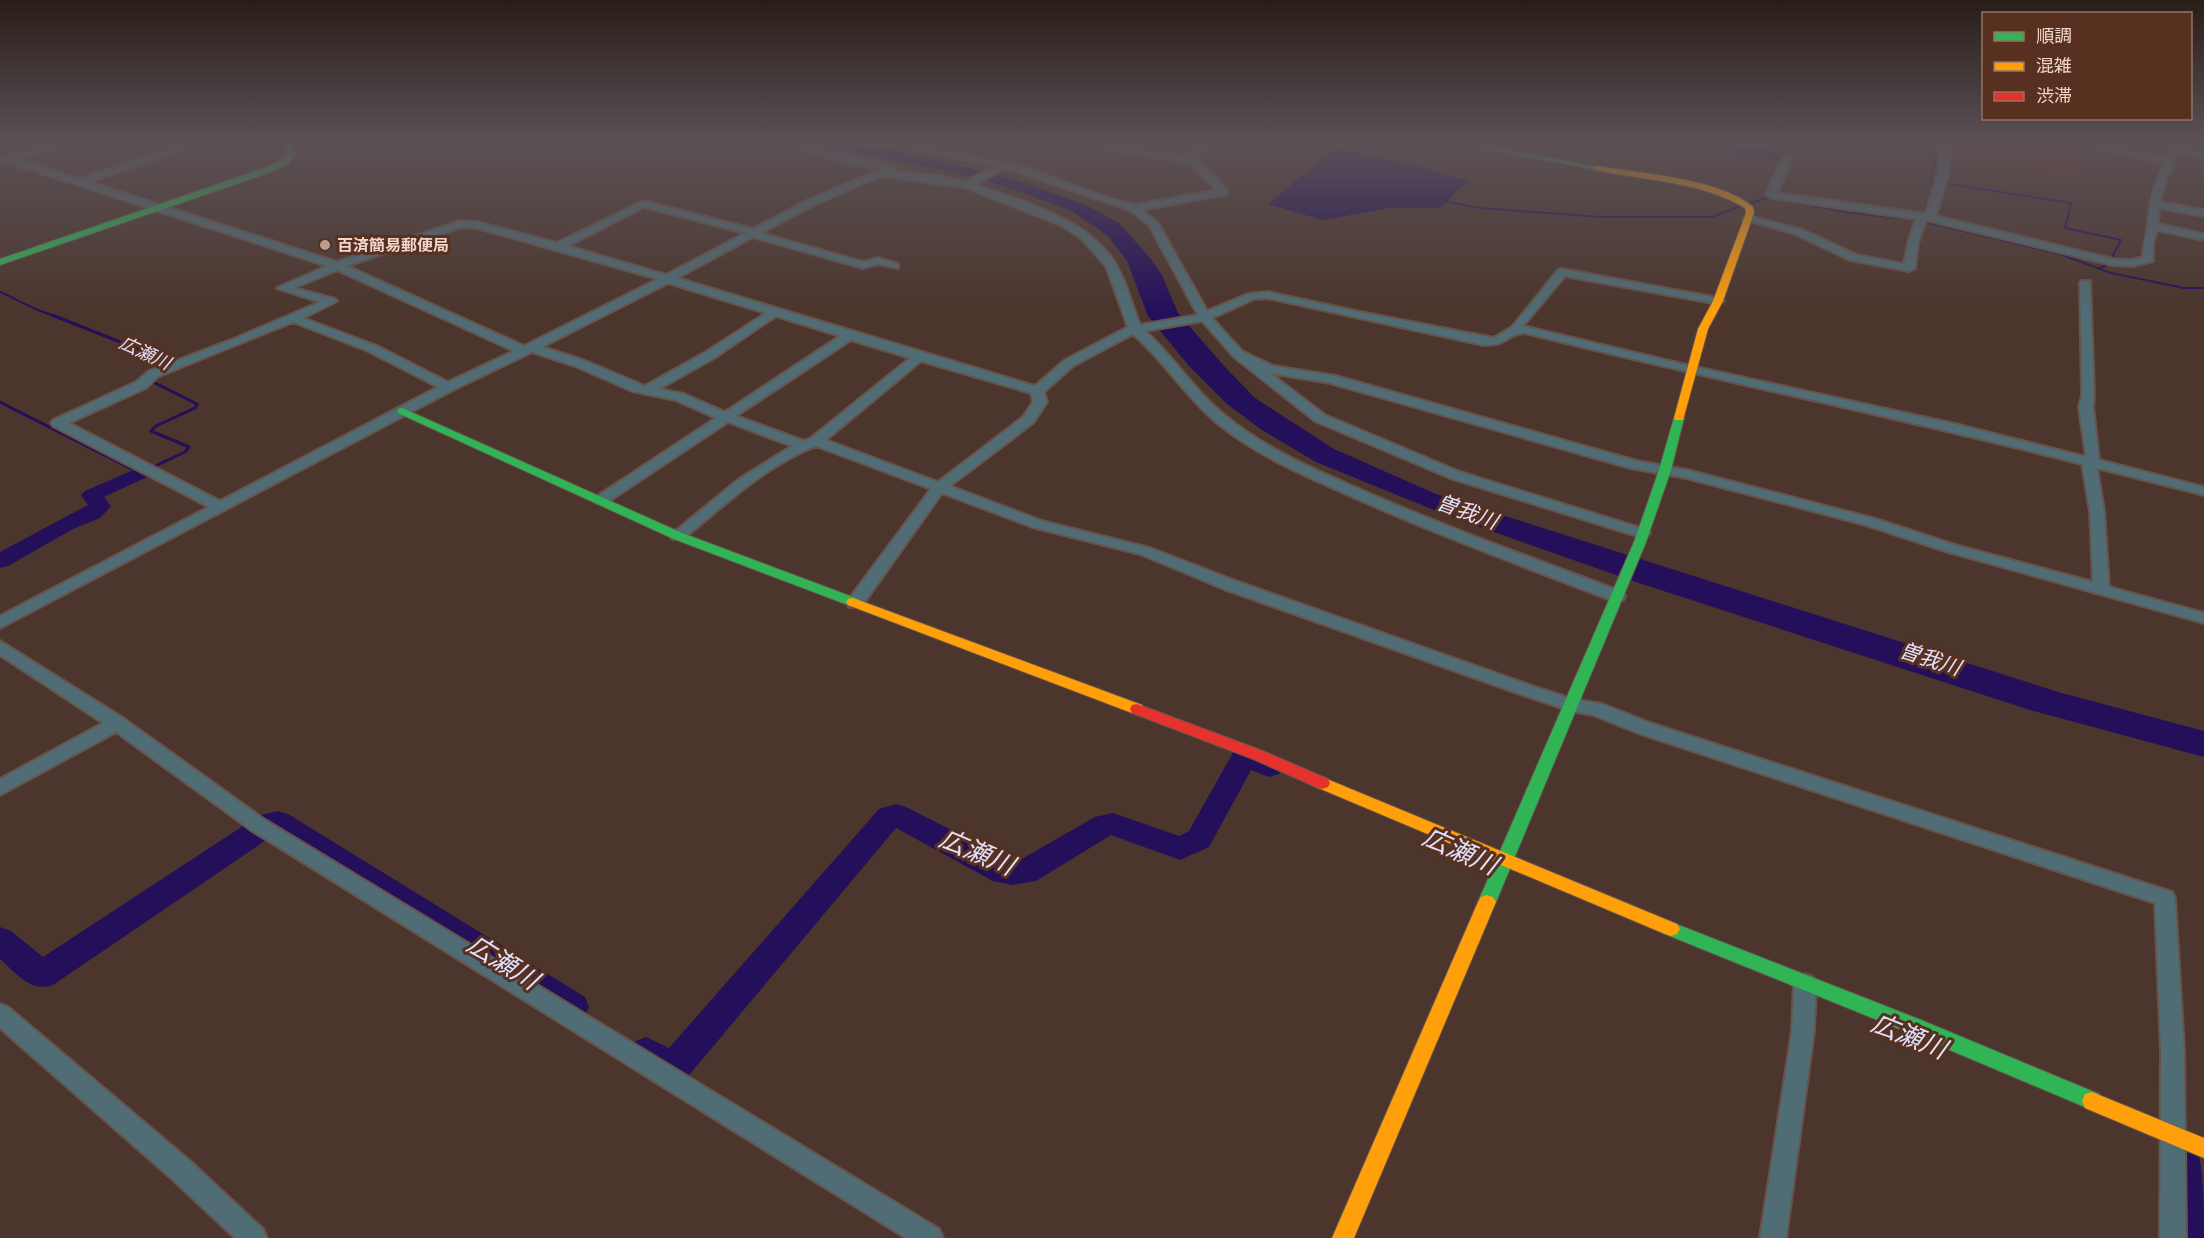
<svg xmlns="http://www.w3.org/2000/svg" width="2204" height="1238" font-family="'Fira Sans Condensed','Noto Sans JP',sans-serif">
  <style>
    .green { fill: #6e2f0f }
    .water { fill: #240f5a }
    .lines { fill: none; stroke-linecap: round; stroke-linejoin: round }
    .stream-far1 { stroke: #240f5a; stroke-width: 2 }
    .stream { stroke: #240f5a; stroke-width: 3 }
    .river { fill: #240f5a; fill-rule: evenodd }
    .street-casing { stroke: #66534b; stroke-width: 4 }
    .fast-casing { stroke: #66534b; stroke-width: 2 }
    .slow-casing { stroke: #66534b; stroke-width: 2 }
    .jam-casing { stroke: #66534b; stroke-width: 2 }
    .street { fill: #506c74; fill-rule: evenodd }
    .fast { fill: #30b455; fill-rule: evenodd }
    .slow { fill: #ff9f0a; fill-rule: evenodd }
    .jam { fill: #e5322d; fill-rule: evenodd }
    .poi-dot { fill: #b69e94; stroke: #58301f; stroke-width: 2 }
    .labels { text-anchor: middle; stroke-width: 6; stroke-linejoin: round; paint-order: stroke }
    .far-poi-label { font-size: 16px; font-weight: bold; fill: #f0d6cc; stroke: #58301f; text-anchor: start }
    .far-water-label { font-size: 18px; font-style: italic; fill: #dee0fd; stroke: #58301f }
    .water-label { font-size: 21px; font-style: italic; fill: #dee0fd; stroke: #58301f }
    .near-water-label { font-size: 26px; font-style: italic; fill: #dee0fd; stroke: #58301f }
  </style>
  <rect width="100%" height="100%" fill="#4b352c"/>
  <path class="green" d="M1952,140H1987L2077,153L2082,178L1954,160Z"/>
  <path class="water" d="M804,140H839L962,166L1019,181L1084,204L1119,223L1150,258L1162,275L1178,313L1224,366L1255,398L1334,449L1436,494L2058,692L2204,731V757L2030,710L1636,582L1451,517L1316,462L1262,430L1227,404L1189,366L1148,316L1127,261L1108,236L1072,211L1021,192L975,177L833,148Z
    M1336,148L1433,170L1467,181L1440,208H1391L1322,220L1268,204Z"/>
  <g class="lines">
    <path class="stream-far1" d="M1931,140L1936,159L1930,181L2071,203L2065,228L2121,240L2113,255L2116,260L2100,268
      M1777,170L1781,157
      M1767,198L1766,194L1770,185
      M1443,201L1479,208L1601,217H1712L1741,206
      M1748,204L1767,198L1847,212L1921,221L2060,254L2111,273L2184,288H2204
      M0,292C21,301 36,312 59,317"/>
    <path class="stream" d="M52,315L176,364
      M0,402L140,473L185,452L189,447L151,431L156,426L195,408L197,404L151,381"/>
    <path class="river" d="M1684,140H1711L1781,153L1788,157L1781,161L1690,144Z
      M140,467L147,469L150,473L147,477L104,497L111,506L100,518L73,529L8,566L0,568V552L88,505L81,495L85,491Z
      M1245,746L1279,760L1283,767L1279,774L1269,777L1251,770L1209,847L1180,860L1111,835L1036,881L1012,885L993,881L896,828L685,1080L673,1085L634,1064L629,1053L634,1042L646,1037L669,1048L879,809L896,804L906,807L1012,861L1020,860L1095,817L1113,813L1179,836L1189,831L1235,749Z
      M278,811L288,814L585,997L589,1007L585,1017L573,1022L561,1017L275,834L53,985C31,993 16,973 0,959V927L11,931L43,957L260,815Z
      M2183,1136L2196,1141C2204,1171 2204,1206 2204,1238H2171L2165,1154L2170,1141Z"/>
    <g class="street-casing">
      <path id="street" d="M65,140H79L18,159L79,179L198,140H211L89,182L337,262L460,221L477,222L557,243L643,201L753,229L806,201L880,170L940,176L966,182L994,166L873,140H890L1024,167L1111,199L1134,205L1217,190L1190,163L1071,143L1067,140H1086L1185,157L1206,140H1216L1195,157L1227,190V194L1142,210L1158,223L1207,311L1248,294L1268,292L1365,313L1494,338L1512,327L1558,270L1562,269L1718,298L1724,301L1718,304L1565,276L1523,326L1691,366L1955,424L2086,457L2079,407L2082,395L2080,283L2082,281H2090L2094,395L2093,407L2099,460L2204,487V495L2097,468L2104,511L2109,587L2204,613V623L1945,551L1866,525L1686,478L1630,468L1330,383L1270,373L1325,415L1460,472L1647,530L1650,533L1647,536H1637L1450,478L1315,421L1234,357L1202,321L1145,331C1175,358 1195,392 1227,417C1266,449 1313,469 1359,489C1445,527 1534,559 1623,592L1625,596L1623,600H1611C1525,567 1438,535 1353,497C1306,476 1257,456 1217,423C1185,396 1164,361 1133,334L1073,366L1044,392L1047,402L1033,423L950,486L1042,521L1150,548L1236,581L1535,687L1572,699L1602,704L1650,723L2172,892L2175,898L2184,1051L2186,1238H2160L2161,1051L2155,903L1638,733L1593,715L1571,711L1523,695L1224,589L1140,554L1032,527L942,493L861,607H849L847,603L849,599L931,489L816,446C765,466 725,505 683,539H673L670,536L673,533L739,479L792,446L728,422L606,503H596L594,500L596,497L716,418L675,400L632,391L575,366L532,352L453,390L0,628V616L209,507L53,426L51,423L53,420L136,382L149,371L236,338L320,302L277,288L327,266L1,160L5,157ZM1004,168L1130,210L1149,225L1198,315L1140,325C1132,306 1127,283 1116,265C1090,219 1022,201 975,185ZM881,176L964,187L1061,225L1081,238L1106,266L1128,327L1065,360L1035,386L677,278L753,237L863,268L878,264L898,268V264L878,258L863,262L761,233L814,205ZM644,207L745,233L666,275L568,246ZM461,227L477,228L658,279L524,346L347,266ZM337,270L514,351L448,382L377,346L303,318L337,301L335,299L294,288ZM668,283L766,313L706,352L645,386L583,360L542,347ZM1268,298L1483,345C1509,346 1505,334 1525,333C1710,379 1897,417 2082,464L2090,511L2093,582L1955,545L1876,519L1687,470L1637,461L1336,376L1273,366L1242,351L1212,318L1254,299ZM776,316L840,336L725,412L684,394L659,389L714,358ZM293,322L368,351L438,387L220,501L69,423L146,388L157,377ZM851,340L910,358L811,438L804,441L736,416ZM921,361L1031,393L1033,402L1023,417L938,482L826,440Z
        M768,140H783L896,167L891,170L852,164Z
        M1444,140H1463L1497,148L1492,151Z
        M1940,140H1950L1949,170L1936,216L2113,259L2132,260L2143,257C2143,245 2147,235 2148,223C2150,201 2154,183 2165,163L2079,144L2084,141L2168,158L2176,143L2171,140H2185L2182,148L2204,152V158L2179,153L2167,177L2160,202L2204,210V216L2159,208L2158,224L2204,234V240L2157,230L2153,243V261L2132,266L2113,265L1926,220L1918,243L1915,268L1909,271L1850,260L1795,234L1743,219L1748,216L1803,230L1857,255L1904,264L1908,243L1916,219L1771,198L1766,195L1782,158L1787,155L1792,158L1777,193L1926,214L1939,170Z
        M0,641L123,718L265,820L939,1229L943,1238H906L251,830L116,732L0,795V779L103,723L0,655Z
        M1805,974L1813,977L1816,984L1814,1031L1786,1238H1760L1792,1031L1794,984L1797,977Z
        M0,1004L8,1007L190,1161L263,1229L267,1238H235L172,1179L0,1028Z"/>
    </g>
    <g class="fast-casing">
      <path id="fast" d="M284,140H292L295,154L288,164L271,172L0,265V259L265,168L282,160L287,154Z
        M1495,140H1503L1497,147L1602,168L1598,170L1489,150L1488,148Z
        M402,408L682,533L858,599L860,602L853,606L848,605L674,539L398,413V409Z
        M1679,415L1684,418L1671,470L1646,542L1496,902L1493,907L1487,909L1481,907L1478,902L1634,542L1659,470L1674,418Z
        M1671,922L1921,1020L2099,1094L2102,1101L2099,1108L2092,1110L1907,1032L1665,934L1662,929L1665,924Z"/>
    </g>
    <g class="slow-casing">
      <path id="slow" d="M1598,166C1639,173 1722,179 1753,207L1754,213L1723,301L1708,329L1683,420H1675L1674,418L1698,329L1713,301L1746,213L1745,208C1700,181 1646,181 1595,170V166Z
        M853,598L1142,705L1144,709L1142,713H1132L848,605L846,602L848,599Z
        M1322,777L1677,924L1680,929L1677,934L1671,936L1665,934L1316,787L1314,783L1316,779Z
        M1487,895L1493,897L1496,902L1354,1238H1332L1478,902L1481,897Z
        M2092,1092L2204,1138V1158L2085,1108L2082,1101L2085,1094Z"/>
    </g>
    <g class="jam-casing">
      <path id="jam" d="M1137,704L1263,751L1328,779L1330,783L1328,787L1322,789L1316,787L1253,759L1132,713L1130,709L1132,705Z"/>
    </g>
    <use href="#street" class="street"/>
    <use href="#fast" class="fast"/>
    <use href="#slow" class="slow"/>
    <use href="#jam" class="jam"/>
  </g>
  <linearGradient id="sky" x2="0" y2="1"><stop stop-color="#291d18"/><stop offset="0.45" stop-color="#5b5156"/><stop offset="1" stop-color="#5b5156" stop-opacity="0"/></linearGradient>
  <rect width="2204" height="313" fill="url(#sky)"/>
  <circle class="poi-dot" cx="325" cy="245" r="6"/>
  <g class="labels">
    <g class="far-poi-label">
      <text x="337" y="251">百済簡易郵便局</text>
    </g>
    <g class="far-water-label">
      <text transform="translate(145 353) rotate(25)" y="6">広瀬川</text>
    </g>
    <g class="water-label">
      <text transform="translate(1467 512) rotate(20)" y="7">曽我川</text>
      <text transform="translate(1930 659) rotate(18)" y="7">曽我川</text>
    </g>
    <g class="near-water-label">
      <text transform="translate(1460 851) rotate(24)" y="9">広瀬川</text>
      <text transform="translate(977 852) rotate(23)" y="9">広瀬川</text>
      <text transform="translate(503 962) rotate(32)" y="9">広瀬川</text>
      <text transform="translate(1909 1036) rotate(22)" y="9">広瀬川</text>
    </g>
  </g>
  <rect x="1982" y="12" width="210" height="108" fill="#58301f" stroke="#957264" stroke-width="1.5"/>
  <rect x="1994" y="32" width="30" height="9" fill="#30b455" stroke="#957264" stroke-width="1.5"/>
  <text x="2036" y="42" font-size="18" fill="#f0d6cc">順調</text>
  <rect x="1994" y="62" width="30" height="9" fill="#ff9f0a" stroke="#957264" stroke-width="1.5"/>
  <text x="2036" y="72" font-size="18" fill="#f0d6cc">混雑</text>
  <rect x="1994" y="92" width="30" height="9" fill="#e5322d" stroke="#957264" stroke-width="1.5"/>
  <text x="2036" y="102" font-size="18" fill="#f0d6cc">渋滞</text>
</svg>
